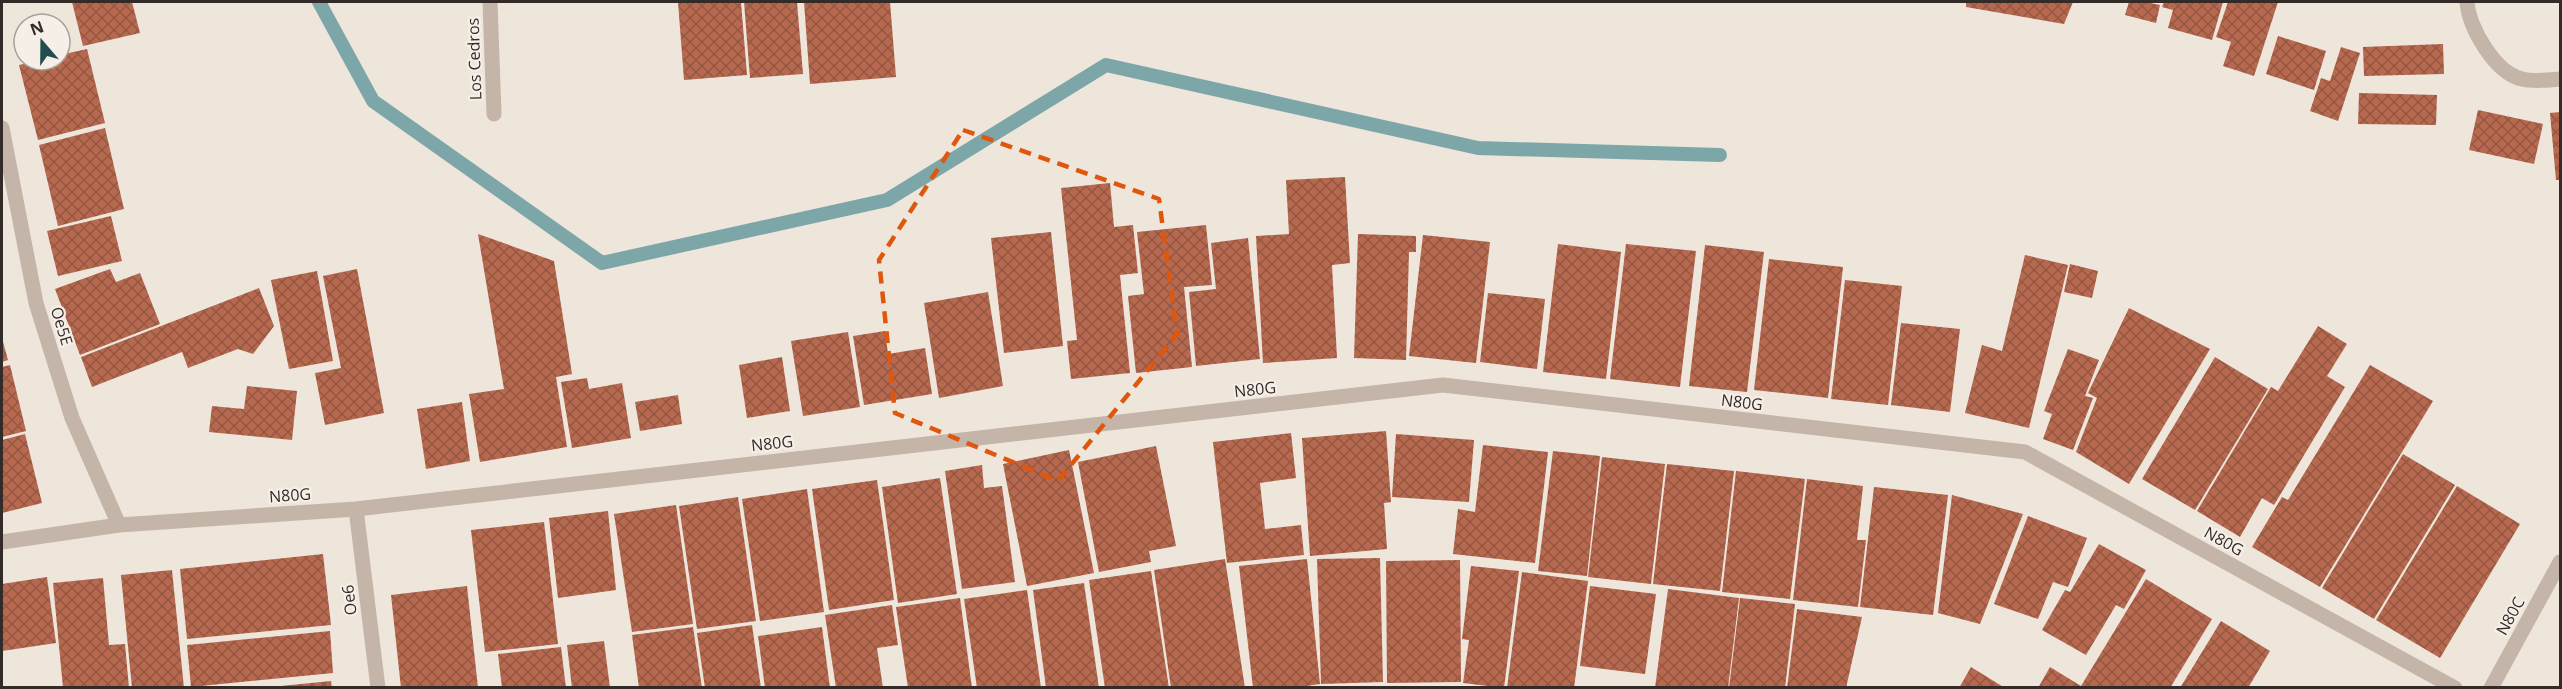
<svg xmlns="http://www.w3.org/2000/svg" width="2562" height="689" font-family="'Open Sans',sans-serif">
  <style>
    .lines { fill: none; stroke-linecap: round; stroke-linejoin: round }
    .stream { stroke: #7da6a8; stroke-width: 14 }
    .building { fill: url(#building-cross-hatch) }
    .street { stroke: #c5b5a8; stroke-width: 15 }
    .marked { fill: none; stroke: #df570d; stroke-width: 4.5; stroke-dasharray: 12 8; stroke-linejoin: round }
    .labels { text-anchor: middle; stroke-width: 4.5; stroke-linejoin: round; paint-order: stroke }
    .street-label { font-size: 16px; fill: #332b28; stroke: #f6efe7 }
  </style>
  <defs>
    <pattern id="building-cross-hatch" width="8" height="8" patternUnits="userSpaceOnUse" patternTransform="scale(1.5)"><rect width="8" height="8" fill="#b76950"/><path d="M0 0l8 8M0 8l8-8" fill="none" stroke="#955742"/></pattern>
  </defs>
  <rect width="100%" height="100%" fill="#eee5db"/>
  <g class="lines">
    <path class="stream" d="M319,2L373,101L602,263L887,200L1106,65L1478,148L1720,155"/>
  </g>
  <path class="building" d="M72,2H132L140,33L83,46Z
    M678,2H741L747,75L684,80Z
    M744,2H797L803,74L750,78Z
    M804,2H890L896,77L810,84Z
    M1966,2H2073L2064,24L1966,7Z
    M2129,2H2145L2160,5L2156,23L2125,15Z
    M2164,2H2223L2212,40L2168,28L2173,10L2162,7Z
    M2228,2H2278L2254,76L2223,66L2231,42L2216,37Z
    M2278,36L2326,51L2314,90L2266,74Z
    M2443,44L2444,74L2364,76L2363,47Z
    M2341,47L2360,53L2338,121L2310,111L2321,78L2330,81Z
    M87,49L105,123L38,140L19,65L41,60H60V55Z
    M2359,93L2437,95L2436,125L2358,124Z
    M2478,110L2543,124L2534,164L2469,150Z
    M2560,112V180H2556L2550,113Z
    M105,128L124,209L58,226L39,145Z
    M1345,177L1350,263L1332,265L1337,358L1263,363L1256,236L1289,234L1286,180Z
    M1110,183L1114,227L1133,225L1138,273L1120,275L1130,373L1071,379L1067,341L1077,340L1061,188Z
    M111,216L122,261L58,276L47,231Z
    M1206,225L1212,285L1184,287L1192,367L1136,373L1128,296L1144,294L1137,232Z
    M1051,232L1063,346L1004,353L991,238Z
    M478,234L554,261L572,374L556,377L567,447L480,462L469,394L504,389Z
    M1358,234L1416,236V252H1409L1406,360L1354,358Z
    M1423,235L1490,242L1476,363L1409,356Z
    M1248,238L1260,359L1196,366L1189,292L1216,289L1211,243Z
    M1558,244L1621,252L1606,379L1543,372Z
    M1626,244L1696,251L1680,387L1610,379Z
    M1705,245L1764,252L1747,392L1689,386Z
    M2025,255L2068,265L2029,428L1965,413L1982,345L2002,351Z
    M1769,259L1843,267L1828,398L1754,390Z
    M2070,264L2098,271L2092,298L2064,292Z
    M110,269L116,282L140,273L160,324L80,355L55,289Z
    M357,269L384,413L325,425L315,373L341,368L323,276Z
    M317,271L333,361L289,369L271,280Z
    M1845,280L1902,286L1888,405L1831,399Z
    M259,288L274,326L253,354L238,349L188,368L182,352L92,387L81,357Z
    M988,292L1003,386L939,398L924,303Z
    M1488,293L1545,299L1537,369L1480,362Z
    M2129,308L2210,349L2129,484L2076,452L2097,398L2088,393Z
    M1901,323L1960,329L1950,412L1891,405Z
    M2318,326L2347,344L2327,376L2345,387L2274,505L2262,498L2240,537L2197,511L2271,387L2278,391Z
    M885,331L888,354L925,348L932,394L864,405L853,336Z
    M848,332L860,407L803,416L791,341Z
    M2,338L8,360L2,362Z
    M2068,349L2099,360L2085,396L2093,398L2073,450L2043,439L2052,414L2044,411Z
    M782,357L790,411L747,418L739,365Z
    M2215,357L2268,389L2195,510L2142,479Z
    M10,365L26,431L2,437V367Z
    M2370,365L2433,401L2320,587L2252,547L2282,497L2288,500Z
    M587,378L589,389L622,383L631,438L572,448L561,382Z
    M247,386L297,391L292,440L209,432L212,406L244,409Z
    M678,395L682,424L640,431L635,402Z
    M462,402L470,461L426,469L417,409Z
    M1386,431L1391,502L1384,503L1387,549L1310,556L1302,438Z
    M1291,433L1296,478L1260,483L1265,529L1301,525L1304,555L1227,563L1213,442Z
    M25,434L42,503L2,513V440Z
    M1396,434L1474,440L1469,502L1392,497Z
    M1483,445L1548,452L1535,563L1453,554L1458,509L1475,512Z
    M1156,446L1176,546L1149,551L1151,562L1099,572L1078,462Z
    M1069,450L1094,573L1027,586L1003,464Z
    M1553,451L1600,456L1587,576L1538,571Z
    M2403,454L2455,485L2374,619L2322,588Z
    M1602,457L1665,464L1651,584L1588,577Z
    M1667,464L1734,471L1720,591L1653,584Z
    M982,465L984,488L1002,486L1015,582L962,589L945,471Z
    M1736,471L1805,479L1790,599L1722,592Z
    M940,478L957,594L898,603L882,487Z
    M1807,479L1863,486L1857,540H1866L1858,607L1793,600Z
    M877,480L894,600L829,610L812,489Z
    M2457,486L2520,524L2440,658L2376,620Z
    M1874,487L1948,495L1933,615L1860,607Z
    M807,489L824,612L760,621L742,499Z
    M1952,495L2023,514L1980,624L1938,613Z
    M738,497L756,621L697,629L679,506Z
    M676,505L693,624L632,632L614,514Z
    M608,511L616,590L558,598L549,518Z
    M2028,516L2087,538L2068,587L2053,582L2038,619L1994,604Z
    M544,522L558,644L485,652L471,530Z
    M2099,544L2146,570L2124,609L2116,605L2086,655L2042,630L2065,590L2070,592Z
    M323,554L331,625L187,639L180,569Z
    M1380,558L1383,682L1321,684L1317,559Z
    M1225,559L1245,688H1171L1154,570Z
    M1307,559L1320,684L1293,688H1253L1239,566Z
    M1460,560L1461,682L1387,683L1386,561Z
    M1471,566L1519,571L1504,688L1463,683L1469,640L1462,639Z
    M172,570L184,688H132L121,575Z
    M1151,571L1169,688H1105L1089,580Z
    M1522,572L1588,581L1574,688H1507Z
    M47,577L56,643L2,651V584Z
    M103,578L109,645L125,644L129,688H63L53,583Z
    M2146,579L2212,619L2170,688H2038L2050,667L2081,686Z
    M1084,583L1099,688H1046L1033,590Z
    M467,586L478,688H401L391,595Z
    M1590,586L1656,594L1645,674L1580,666Z
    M1668,589L1739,598L1728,688H1655Z
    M1027,590L1041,688H977L964,599Z
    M960,598L972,688H908L896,607Z
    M1740,598L1795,604L1785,688H1729Z
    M892,605L898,645L877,648L883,688H836L825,615Z
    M1797,609L1862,617L1846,688H1787Z
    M2221,621L2270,651L2248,688H2180Z
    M752,625L761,688H705L697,633Z
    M693,627L702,688H639L632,635Z
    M822,627L830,688H765L758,636Z
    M330,631L333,673L191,687L187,645Z
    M604,641L610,688H572L567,645Z
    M561,647L566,688H502L498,654Z
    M1971,667L2005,688H1959Z
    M331,681L332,688H281V686Z"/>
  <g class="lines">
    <path class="street" d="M490,2L494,114
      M2467,2C2469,28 2495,73 2522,79C2534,82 2548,80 2560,79
      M2,128L36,303L72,418L119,525
      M356,509L378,688
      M2,542L119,525L356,509L1443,385L2025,452L2455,688
      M2491,688L2560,562"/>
  </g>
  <path class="marked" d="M963,130L1159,199L1177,334L1058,481L895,413L879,260Z"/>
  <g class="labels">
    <g class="street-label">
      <text transform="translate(474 59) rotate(-92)" y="6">Los Cedros</text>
      <text transform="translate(62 326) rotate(73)" y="6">Oe5E</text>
      <text transform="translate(1255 389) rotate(-6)" y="6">N80G</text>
      <text transform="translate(1742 402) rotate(7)" y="6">N80G</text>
      <text transform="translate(772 443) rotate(-6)" y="6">N80G</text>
      <text transform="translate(290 495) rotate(-4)" y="6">N80G</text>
      <text transform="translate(2224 541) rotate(29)" y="6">N80G</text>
      <text transform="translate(349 600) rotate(-97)" y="6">Oe6</text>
      <text transform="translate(2510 616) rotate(-61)" y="6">N80C</text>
    </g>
  </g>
  <rect width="2562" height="689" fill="none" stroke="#332b28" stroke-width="6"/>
  <g transform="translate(42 42) rotate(340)"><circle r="28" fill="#f6efe7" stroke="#a8a19b" stroke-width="1.5"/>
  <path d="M0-4.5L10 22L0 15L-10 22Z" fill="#224c4f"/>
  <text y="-9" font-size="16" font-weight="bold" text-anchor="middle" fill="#332b28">N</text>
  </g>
</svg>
